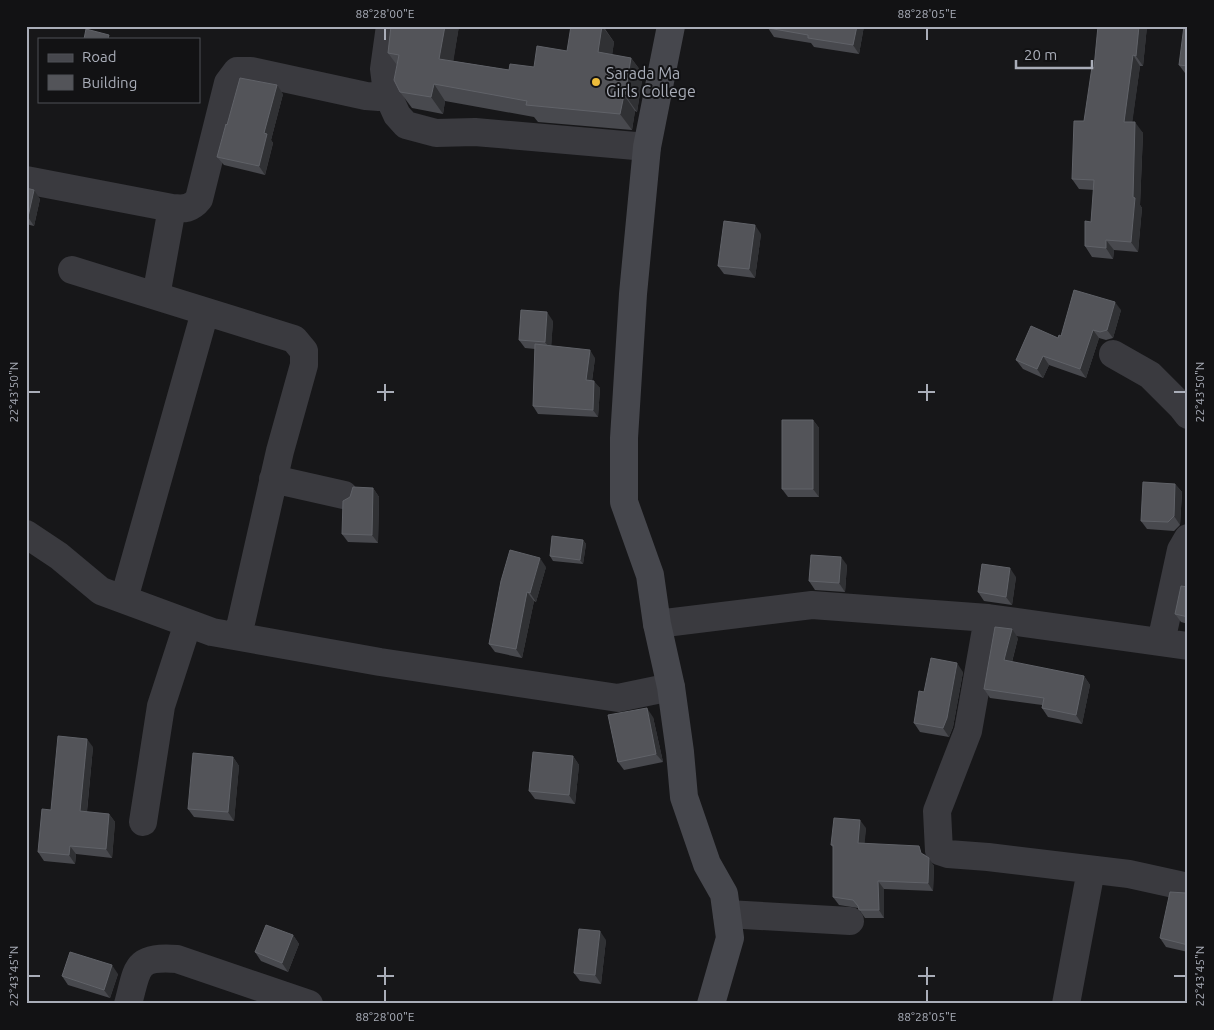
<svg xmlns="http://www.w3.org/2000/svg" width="1214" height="1030" font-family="Ubuntu,sans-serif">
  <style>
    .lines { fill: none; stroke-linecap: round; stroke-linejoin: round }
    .street { stroke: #3a3a3f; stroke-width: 28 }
    .secondary { stroke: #46474d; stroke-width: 28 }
    .wall { fill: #48494e }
    .shaded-wall { fill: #303134 }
    .building { fill: #535459; stroke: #606268 }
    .ticks { fill: none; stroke: #a9adb8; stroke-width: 2 }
    .poi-dot { fill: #edbc3b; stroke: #121214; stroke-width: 2 }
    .labels { text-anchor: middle; stroke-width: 4; stroke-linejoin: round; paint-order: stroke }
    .poi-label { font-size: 16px; fill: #a9adb8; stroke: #121214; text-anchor: start }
    .neatline { fill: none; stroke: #a9adb8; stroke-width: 2 }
    .ticks-label { font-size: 12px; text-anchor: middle; fill: #a9adb8 }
  </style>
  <rect width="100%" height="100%" fill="#171719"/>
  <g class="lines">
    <path class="street" d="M387,93L397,115L406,125L436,133L475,132L647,147
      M26,180L172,208C185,209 191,209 199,199L228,83L237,71H251L366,96L379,97L387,93L384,69L390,26
      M72,270L294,339L304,351V365L280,451L238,636
      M156,296L172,208
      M1113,354L1150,375L1181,406L1188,415
      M273,479L344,495
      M26,534L59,556L101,591L212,632L380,662L618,698L671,687
      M124,599L205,312
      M657,624L812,605L988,618
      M1161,642L1181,550L1188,538
      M1188,646L988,618L968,731L937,811L939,851L948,854L988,857L1129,874L1188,887
      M143,822L161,706L188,623
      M727,914L850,921
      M128,1004C138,968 134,956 177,959L309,1004
      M1066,1004L1091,870"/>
    <path class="secondary" d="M671,26L647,147L633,294L624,438V502L650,575L657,624L671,687L680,752L684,797L707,864L724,894L730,938L711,1004"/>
  </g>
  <path class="wall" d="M391,26H459L453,61L509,70L534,67L567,51L603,26L614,42L612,55L631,58L643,74L637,112L635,111L632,130L538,122L534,117L445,101L443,114L412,108L400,92L397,65L388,53Z
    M768,26H864L859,54L814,47L811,43L774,37L768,28Z
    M1147,26L1143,66H1140L1132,122L1143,133L1140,205L1142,208L1138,252L1114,250L1113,259L1092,257L1085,246L1091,222L1094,190L1079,189L1072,179L1084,121L1094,68Z
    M1188,26V74L1185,73L1179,65Z
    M283,94L271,140L273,143L265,175L224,165L217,157L227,125Z
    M26,188L40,199L34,226L26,224Z
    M761,234L755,278L724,274L718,266Z
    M1121,310L1113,338L1106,340L1099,338L1086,378L1049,365L1043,378L1023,369L1016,360L1061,336Z
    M553,321L551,346L595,358L592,381L600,388L598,417L538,414L533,406L535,349L525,348L519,340Z
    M813,420L819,428V497H788L782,489Z
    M1175,484L1182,492L1180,525L1174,531L1147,529L1141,521Z
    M373,488L379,497L378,543L348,542L342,534Z
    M583,540L586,544L583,564L553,561L550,556Z
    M847,565L845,592L815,590L809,581Z
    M546,567L536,602L534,601L522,658L495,652L489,644Z
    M1016,577L1012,605L984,601L978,592Z
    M1188,587V624L1181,622L1175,614Z
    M1018,638L1012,662L1084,676L1090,685L1082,724L1048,717L1042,708V705L990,698L984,689Z
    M963,672L953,727L949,737L920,732L914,723L924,692Z
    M653,717L663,762L624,770L618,762Z
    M93,747L87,812L109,814L115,822L112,858L76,854L75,864L44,861L38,852L51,810Z
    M573,756L579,765L575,804L535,799L529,791Z
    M233,757L239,766L234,821L194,817L188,809Z
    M866,828L864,844L924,854L934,866L933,891L884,889V918H865L858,908L839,905L833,897V847L831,845Z
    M1188,892V952L1166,947L1160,938L1186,893Z
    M293,935L299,944L288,972L261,961L255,952Z
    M606,940L601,984L580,981L574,973Z
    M118,974L110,998L68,985L62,976Z"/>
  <path class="shaded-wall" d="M445,26H459L451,76L439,59Z
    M602,26L614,42L610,69L598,52Z
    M857,26H864L859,54L853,45Z
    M1139,26H1147L1143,66L1136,56Z
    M1133,55L1140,66L1131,132L1124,122Z
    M631,58L643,74L637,112L625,95Z
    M434,84L445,101L443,114L431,97Z
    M277,85L283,94L271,140L273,143L265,175L259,166L264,133Z
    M624,95L635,111L632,130L620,114Z
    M1135,122L1143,133L1140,205L1142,208L1138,252L1131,242Z
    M34,190L40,199L34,226L28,217Z
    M755,225L761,234L755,278L749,269Z
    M1106,240L1114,250L1113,259L1106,248Z
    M1115,302L1121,310L1113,338L1107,330Z
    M547,312L553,321L551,350L545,342Z
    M1093,330L1099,338L1086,378L1080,369Z
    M590,350L595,358L591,388L586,380Z
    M1043,356L1049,365L1043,378L1037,369Z
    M594,381L600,388L598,417L593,410Z
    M813,420L819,428V497L813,489Z
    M1175,484L1182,492L1180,525L1174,516Z
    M373,488L379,497L378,543L372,535Z
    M583,540L586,544L583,564L580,560Z
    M841,557L847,565L845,592L839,583Z
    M540,558L546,567L536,602L530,593Z
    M1010,568L1016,577L1012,605L1006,597Z
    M527,592L534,601L522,658L516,649Z
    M1012,629L1018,638L1010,669L1004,660Z
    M957,663L963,672L953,727L949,737L943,728Z
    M1084,676L1090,685L1082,724L1076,715Z
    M647,708L653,717L663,762L656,754Z
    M87,739L93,747L86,820L80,811Z
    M573,756L579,765L575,804L569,795Z
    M233,757L239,766L234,821L228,812Z
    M109,814L115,822L112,858L106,849Z
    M860,820L866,828L864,851L858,843Z
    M70,846L76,854L75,864L69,855Z
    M929,858L934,866L933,891L928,883Z
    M878,881L884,889V918L879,910Z
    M600,931L606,940L601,984L595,975Z
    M293,935L299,944L288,972L282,963Z
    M112,965L118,974L110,998L104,990Z"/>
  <path class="building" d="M391,26H445L439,59L509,70L510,64L534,67L537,46L567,51L571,26H602L598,52L631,58L625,95H624L620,114L526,105L527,101L434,84L431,97L400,92L394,80L399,55L388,53Z
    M768,26H857L853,45L808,38V35L768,28Z
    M1098,26H1139L1136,56L1133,55L1124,122H1135L1133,197L1135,198L1131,242L1106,240V248L1085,246V221L1091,222L1094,180L1072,179L1074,121H1084L1092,67L1094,68Z
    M1184,26H1188V66L1179,65Z
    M86,29L109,35L108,39H84Z
    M240,78L277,85L264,133L267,134L259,166L217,157L226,124L227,125Z
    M26,188L34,190L28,217H26Z
    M724,221L755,225L749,269L718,266Z
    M1074,290L1115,302L1107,330L1100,332L1093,330L1080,369L1043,356L1037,369L1016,360L1031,326L1058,338L1059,335L1061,336Z
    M521,310L547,312L545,342L519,340Z
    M535,344L590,350L586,380L594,381L593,410L533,406Z
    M782,420H813V489H782Z
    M1143,482L1175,484L1174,516L1168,522L1141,521Z
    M353,487L373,488L372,535L342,534L343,501L350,497Z
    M552,536L583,540L580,560L550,556Z
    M510,550L540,558L530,593L527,592L516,649L489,644L501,581Z
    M811,555L841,557L839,583L809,581Z
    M982,564L1010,568L1006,597L978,592Z
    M1181,586L1188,587V617L1175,614Z
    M995,627L1012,629L1004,660L1084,676L1076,715L1042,708L1044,698L984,689Z
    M931,658L957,663L947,718L943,728L914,723L919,691L924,692Z
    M647,708L656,754L618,762L608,715Z
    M58,736L87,739L80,811L109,814L106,849L70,846L69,855L38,852L42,809L51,810Z
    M533,752L573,756L569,795L529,791Z
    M193,753L233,757L228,812L188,809Z
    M834,818L860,820L858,843L919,846L921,853L929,858L928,883L878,881L879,910H859L858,906L853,900L833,897V845H831Z
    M1170,892L1186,893L1188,892V945L1160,938Z
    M266,925L293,935L282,963L255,952Z
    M579,929L600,931L595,975L574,973Z
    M70,952L112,965L104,990L62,976Z"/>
  <path class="ticks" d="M385,28V40M927,28V40M385,384V401M927,384V401M28,392H40M377,392H394M918,392H935M1174,392H1186M385,967V985M927,967V985M28,976H40M377,976H394M918,976H935M1174,976H1186M385,990V1002M927,990V1002"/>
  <circle class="poi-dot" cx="596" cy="82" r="5"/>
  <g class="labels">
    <g class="poi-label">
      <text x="606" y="79">Sarada Ma<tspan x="606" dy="18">Girls College</tspan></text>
    </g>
  </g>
  <rect width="1214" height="1030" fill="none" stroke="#121214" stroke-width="55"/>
  <rect x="38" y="38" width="162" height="65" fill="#121214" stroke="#4e5056"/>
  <rect x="48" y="54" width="25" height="8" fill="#46474d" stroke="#4e5056"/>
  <text x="82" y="62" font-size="15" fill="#a9adb8">Road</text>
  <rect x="48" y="75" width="25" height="15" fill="#535459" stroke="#4e5056"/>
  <text x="82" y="88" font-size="15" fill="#a9adb8">Building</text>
  <path d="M1016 60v8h76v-8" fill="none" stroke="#a9adb8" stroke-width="2.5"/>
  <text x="1024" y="60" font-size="15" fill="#a9adb8" stroke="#121214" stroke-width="4" paint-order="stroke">20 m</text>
  <rect x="28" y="28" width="1158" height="974" class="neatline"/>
  <g class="ticks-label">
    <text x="385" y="18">88°28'00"E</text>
    <text x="927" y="18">88°28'05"E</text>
    <text transform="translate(14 392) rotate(-90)" y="4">22°43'50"N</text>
    <text transform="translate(1200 392) rotate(-90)" y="4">22°43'50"N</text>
    <text transform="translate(14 976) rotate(-90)" y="4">22°43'45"N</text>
    <text transform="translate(1200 976) rotate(-90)" y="4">22°43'45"N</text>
    <text x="385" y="1021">88°28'00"E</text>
    <text x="927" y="1021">88°28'05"E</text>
  </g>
</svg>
